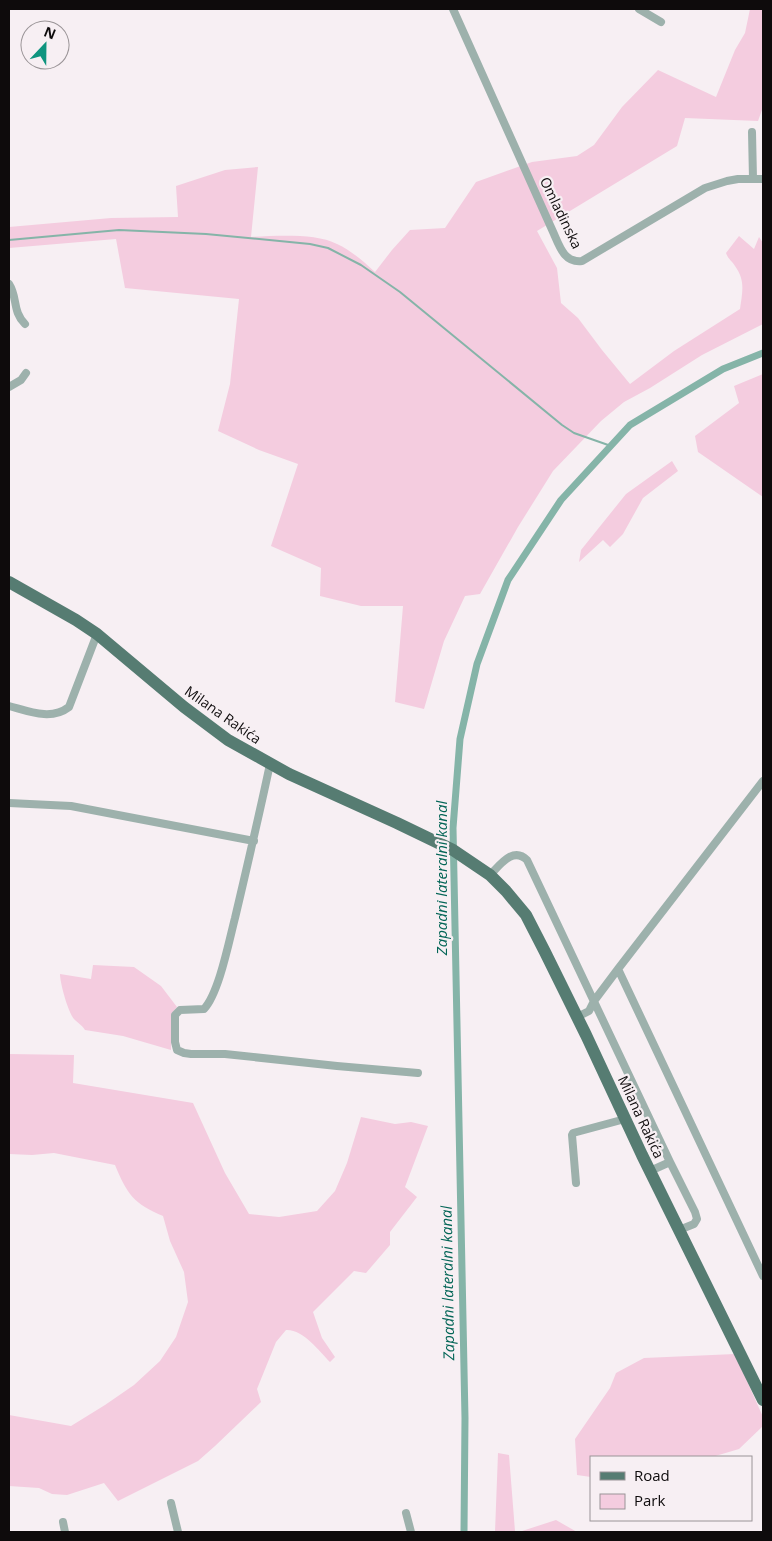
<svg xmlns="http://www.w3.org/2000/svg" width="772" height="1541" font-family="'Open Sans',sans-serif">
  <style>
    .green { fill: #f4ccdf }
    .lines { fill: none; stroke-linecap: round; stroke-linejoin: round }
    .stream { stroke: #85b4a8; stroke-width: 2 }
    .canal { stroke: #85b4a8; stroke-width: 7 }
    .minor { stroke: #9db1ac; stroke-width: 8 }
    .primary { stroke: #567c72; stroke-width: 12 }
    .labels { text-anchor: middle; stroke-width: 4.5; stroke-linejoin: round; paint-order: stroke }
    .street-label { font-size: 14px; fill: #0e0b0c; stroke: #f7eff3 }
    .water-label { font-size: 15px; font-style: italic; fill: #036556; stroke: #f7eff3 }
  </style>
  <rect width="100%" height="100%" fill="#f7eff3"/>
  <path class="green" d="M750,9H763V107L758,121L685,118L677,146L537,231L557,268L561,303L578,318L602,350L630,384L674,351L740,309C742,293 746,281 735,266C732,261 728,259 726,253L739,236L754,249L759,237L763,243V324L702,355L650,388L624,402L601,421L553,471L518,527L480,594L465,596L444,641L424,709L395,702L403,606H361L320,596L321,568L271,546L298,464L259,450L218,431L230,384L239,299L125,288L116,239L9,248V227L111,218L178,217L176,186L225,170L258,167L251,237C276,236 315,233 337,244C352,251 364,262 375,272L392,250L410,230L445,228L476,182L532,162L577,156L594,145L622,107L658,70L716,97L735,50L745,33Z
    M763,374V497L698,452L695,436L739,403L734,386Z
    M672,461L678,471L643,498L623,534L610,547L603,540L579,562L581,550L626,494Z
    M93,965L134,967L161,986L177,1007L172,1013L171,1050L123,1036L85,1030C82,1025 78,1023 74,1019C68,1012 60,983 60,974L91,979Z
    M9,1054L74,1055L73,1083L193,1103L225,1173L249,1214L279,1217L317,1211L335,1191L347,1163L361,1117L395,1124L411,1122L428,1126L405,1187L417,1197L390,1232V1245L366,1273L354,1271L313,1312L322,1338L335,1357L330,1362C319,1351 303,1329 286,1330L276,1342L257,1389L261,1402L215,1446L198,1461L118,1501L104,1483L67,1495L52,1494L39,1488L9,1486V1415L71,1426L105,1405L134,1385L160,1361L176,1337L188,1302L184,1272L170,1241L163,1216C134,1204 127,1194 115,1165L54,1153L32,1155L9,1154Z
    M735,1354L763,1417V1426L739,1449L712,1457H591V1477L577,1475L575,1439L610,1388L616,1373L644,1358Z
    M498,1453L509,1455L515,1531L519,1532L556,1520L577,1532H495Z"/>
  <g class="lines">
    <path class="stream" d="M9,240L119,230L206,234L310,244L328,248L361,265L400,292L562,425L574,433L611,446"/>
    <path class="canal" d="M464,1532L465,1418L453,828L460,739L477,664L508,580L561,500L630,425L723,369L763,353"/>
    <path class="minor" d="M453,9L554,234C560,248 565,263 582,261L705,188L727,181L738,179H763
      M639,9L661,22
      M752,132L753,179
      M9,284C18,298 12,311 25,324
      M9,387L21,380L26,373
      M9,706C28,711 51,721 69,707L97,634
      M270,764C259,816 247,867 235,918C229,941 219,993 204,1009L180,1010L175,1015V1042L177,1050L184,1053L191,1054H225L337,1066L418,1073
      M9,803L71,806L254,841
      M490,875C500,865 513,846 527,860L670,1162L695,1212L697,1219L694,1224L679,1230
      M618,969L763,1276
      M577,1017L589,1011L594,1001L618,969L763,781
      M650,1171L670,1162
      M576,1183L572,1135L573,1133L625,1119
      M171,1503L178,1532
      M406,1513L411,1532
      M63,1522L65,1532"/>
    <path class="primary" d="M9,582L76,620L97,634L184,707L228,740L289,774L397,823L453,850L490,875L506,891L526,915L545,952L586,1035L642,1155L763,1400"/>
  </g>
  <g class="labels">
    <g class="street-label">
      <text transform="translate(561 213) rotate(64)" y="5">Omladinska</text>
      <text transform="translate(223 715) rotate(35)" y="5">Milana Rakića</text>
      <text transform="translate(641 1117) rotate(65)" y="5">Milana Rakića</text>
    </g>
    <g class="water-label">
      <text transform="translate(442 878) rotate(-90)" y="5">Zapadni lateralni kanal</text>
      <text transform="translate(448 1283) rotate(-91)" y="5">Zapadni lateralni kanal</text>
    </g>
  </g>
  <rect width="772" height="1541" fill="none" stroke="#0e0b0c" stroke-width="20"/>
  <rect x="590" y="1456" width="162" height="65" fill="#f7eff3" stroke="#9a9497"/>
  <rect x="600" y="1472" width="25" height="8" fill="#567c72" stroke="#9a9497"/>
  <text x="634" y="1481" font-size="15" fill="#0e0b0c">Road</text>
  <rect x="600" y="1494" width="25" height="15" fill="#f4ccdf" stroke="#9a9497"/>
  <text x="634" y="1506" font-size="15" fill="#0e0b0c">Park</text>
  <g transform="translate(45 45) rotate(22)"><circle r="24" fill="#f7eff3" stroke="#9a9497"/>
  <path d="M0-4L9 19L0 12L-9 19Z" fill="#0f947f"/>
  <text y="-8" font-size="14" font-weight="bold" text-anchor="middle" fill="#0e0b0c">N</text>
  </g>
</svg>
